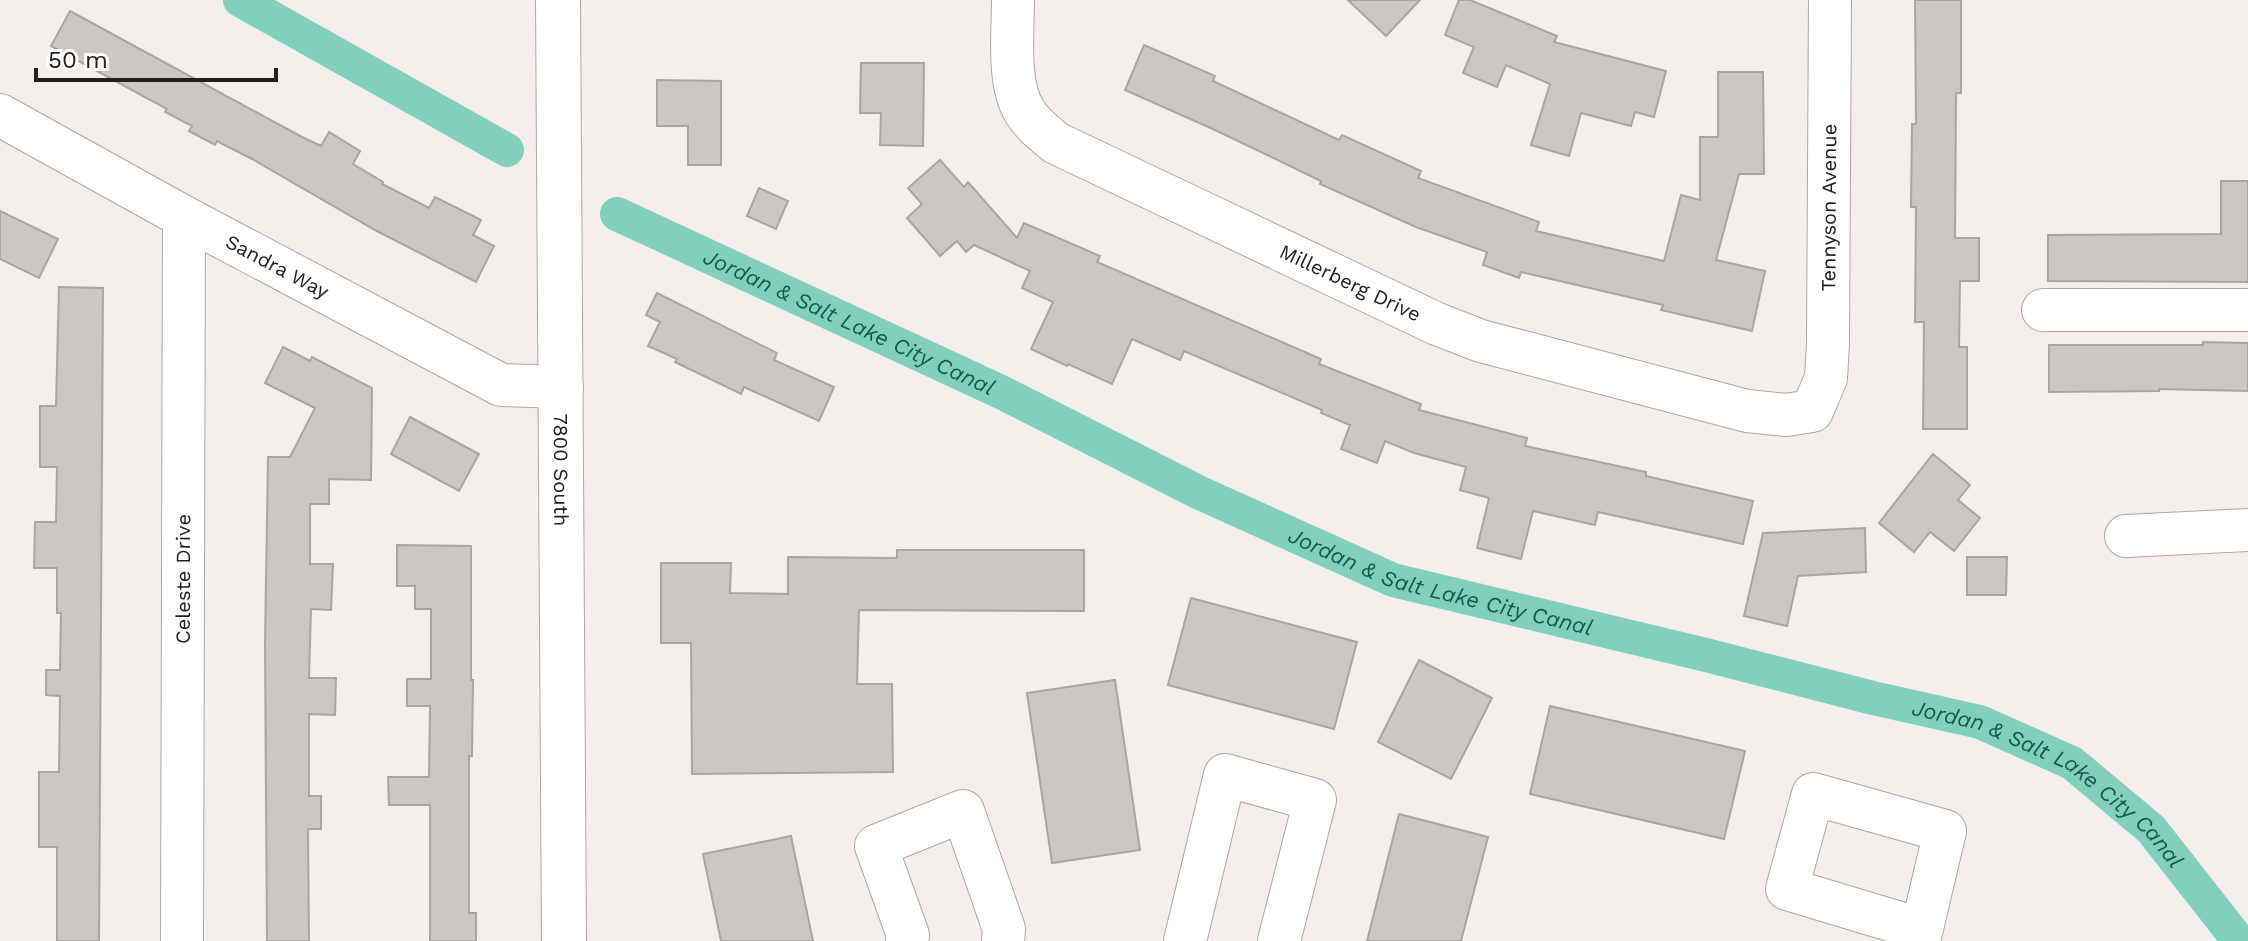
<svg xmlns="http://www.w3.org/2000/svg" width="2248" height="941" font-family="'Work Sans',sans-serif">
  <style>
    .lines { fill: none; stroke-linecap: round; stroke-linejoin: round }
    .canal { stroke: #82cfbb; stroke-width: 34 }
    .building { fill: #ccc6c5; stroke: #aaa4a3; stroke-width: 2 }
    .minor-casing { stroke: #aca7a5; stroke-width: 44 }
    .major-casing { stroke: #aca7a5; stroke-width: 46 }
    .minor { stroke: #fff; stroke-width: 42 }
    .major { stroke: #fff; stroke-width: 44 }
    .labels { text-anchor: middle; stroke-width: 7; stroke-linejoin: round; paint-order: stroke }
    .street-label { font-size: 20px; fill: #22201f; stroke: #fffcfc }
    .water-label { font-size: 22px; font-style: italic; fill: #18584b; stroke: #fffcfc }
  </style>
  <rect width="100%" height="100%" fill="#f4eeed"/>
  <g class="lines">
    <g class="canal">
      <path d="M240,0L507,150"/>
      <path id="s1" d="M617,214L1003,393L1200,493L1393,580L1706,655L1873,698L1980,722L2072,763L2151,829L2239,941"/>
    </g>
  </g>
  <path class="building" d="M1348,0H1420L1386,36Z
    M1459,0H1470L1557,36L1554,42L1666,71L1654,117L1635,112L1631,126L1581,113L1569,156L1531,145L1550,84L1506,65L1497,87L1463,73L1474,47L1445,35Z
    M1915,0H1961V93H1956L1955,238H1979V281H1960L1959,347H1967V429H1923L1924,322H1915L1916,207H1911L1912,124H1916Z
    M70,11L302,137L321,146L329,132L360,151L353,164L383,182L382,184L429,208L435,197L481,220L473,235L494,246L476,282L375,230L252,159L217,141L215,145L189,131L192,126L165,112L167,109L51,46Z
    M1144,45L1215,76L1213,81L1339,140L1342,135L1421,171L1418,178L1539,222L1536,231L1664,261L1681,195L1700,200V137H1718V72H1763L1764,174H1739L1716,260L1765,271L1752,331L1661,310L1663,305L1521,272L1519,278L1483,265L1487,252L1416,227L1320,184L1321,181L1215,130L1125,90Z
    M861,63H924L923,146L880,145L881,113H860Z
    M657,80L721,81V165H688V126H657Z
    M940,160L964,187L968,182L1017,238L1024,223L1100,256L1097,262L1321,359L1319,364L1421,404L1419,410L1527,438L1525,446L1646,472V476L1753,501L1743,544L1598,512L1595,525L1533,511L1521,559L1477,548L1489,498L1460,490L1466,467L1414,453L1385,441L1377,463L1341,449L1350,425L1321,413L1322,410L1184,351L1180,360L1132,339L1112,384L1068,364L1067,366L1031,349L1053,302L1022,288L1030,271L974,245L966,252L957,241L940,256L907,218L922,204L908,188Z
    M2221,181H2248V282L2048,281V235L2221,234Z
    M759,188L788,201L776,229L747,216Z
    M0,211L58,239L39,278L0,259Z
    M59,287L103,288L99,941H57V847H39V772H59L60,696L46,695V670H60L61,613H57V568H34L35,522H56L57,467H40V406H56Z
    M657,293L777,353L774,360L834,387L819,421L744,387L741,394L675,362L677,359L648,346L660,322L646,315Z
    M2203,342L2248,343V391L2159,389V391L2049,392V345H2203Z
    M283,347L310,361L312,357L372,388L371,480L329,479V504H310V564H333L331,610L311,609L309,678H336L335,715L309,714V796H321V829H308L309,941H267L265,644L268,457H290L315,408L265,383Z
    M410,417L479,454L459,491L391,454Z
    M1933,454L1970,485L1958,500L1980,518L1954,551L1930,532L1914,552L1879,523Z
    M1865,528L1866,572L1798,576L1787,626L1744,616L1763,533Z
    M397,545L471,546V680H473L472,756H469V913H476V941H430V805H389L388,777H429L430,706H407V679H431V609H415V586H397Z
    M897,550H1084V611L859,610L857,684H892L893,772L692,774L691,643H661V563H731L730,593L788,594V557L897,558Z
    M1967,557H2007L2006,595H1967Z
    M1191,598L1357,642L1334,729L1168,685Z
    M1419,660L1492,698L1451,779L1378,742Z
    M1115,680L1140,850L1052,863L1027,693Z
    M1550,706L1745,751L1724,839L1530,794Z
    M1399,814L1488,837L1461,941H1367Z
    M791,836L813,941H721L703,854Z"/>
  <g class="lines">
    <g class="minor-casing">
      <g id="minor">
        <path id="s2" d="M1013,0C1013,31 1007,85 1025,112C1033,125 1044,133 1056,143L1437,324L1481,341L1747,411L1786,415L1812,411L1826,378L1828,343L1830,0"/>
        <path id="s3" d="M0,115L184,217L501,385L562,387"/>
        <path d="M2043,310H2248"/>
        <path d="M2126,536L2248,530"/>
        <path id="s4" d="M182,941L184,217"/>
        <path d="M907,941L908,935L876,846L963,811L1004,929L1003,941"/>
        <path d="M1185,941L1225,775L1315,800L1279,941"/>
        <path d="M1919,941L1945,831L1813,794L1787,889L1920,929"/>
      </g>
    </g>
    <g class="major-casing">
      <g id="major">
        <path id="s5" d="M558,0L564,941"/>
      </g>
    </g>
    <use href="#minor" class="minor"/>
    <use href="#major" class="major"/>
  </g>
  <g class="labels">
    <g class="street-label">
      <text dy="7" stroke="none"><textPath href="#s2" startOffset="1174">Tennyson Avenue</textPath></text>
      <text dy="7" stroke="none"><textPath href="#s3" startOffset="316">Sandra Way</textPath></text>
      <text dy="7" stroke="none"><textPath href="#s2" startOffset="484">Millerberg Drive</textPath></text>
      <text dy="7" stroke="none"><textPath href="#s5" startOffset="470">7800 South</textPath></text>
      <text dy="7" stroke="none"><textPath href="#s4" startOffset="362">Celeste Drive</textPath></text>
    </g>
    <g class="water-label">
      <text dy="8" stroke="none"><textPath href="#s1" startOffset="256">Jordan &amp; Salt Lake City Canal</textPath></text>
      <text dy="8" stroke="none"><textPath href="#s1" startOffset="904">Jordan &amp; Salt Lake City Canal</textPath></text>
      <text dy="8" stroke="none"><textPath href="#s1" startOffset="1552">Jordan &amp; Salt Lake City Canal</textPath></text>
    </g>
  </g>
  <path d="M36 68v12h240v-12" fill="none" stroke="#22201f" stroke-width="4"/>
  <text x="48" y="68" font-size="24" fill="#22201f" stroke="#fffcfc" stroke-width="6" paint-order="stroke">50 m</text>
</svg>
